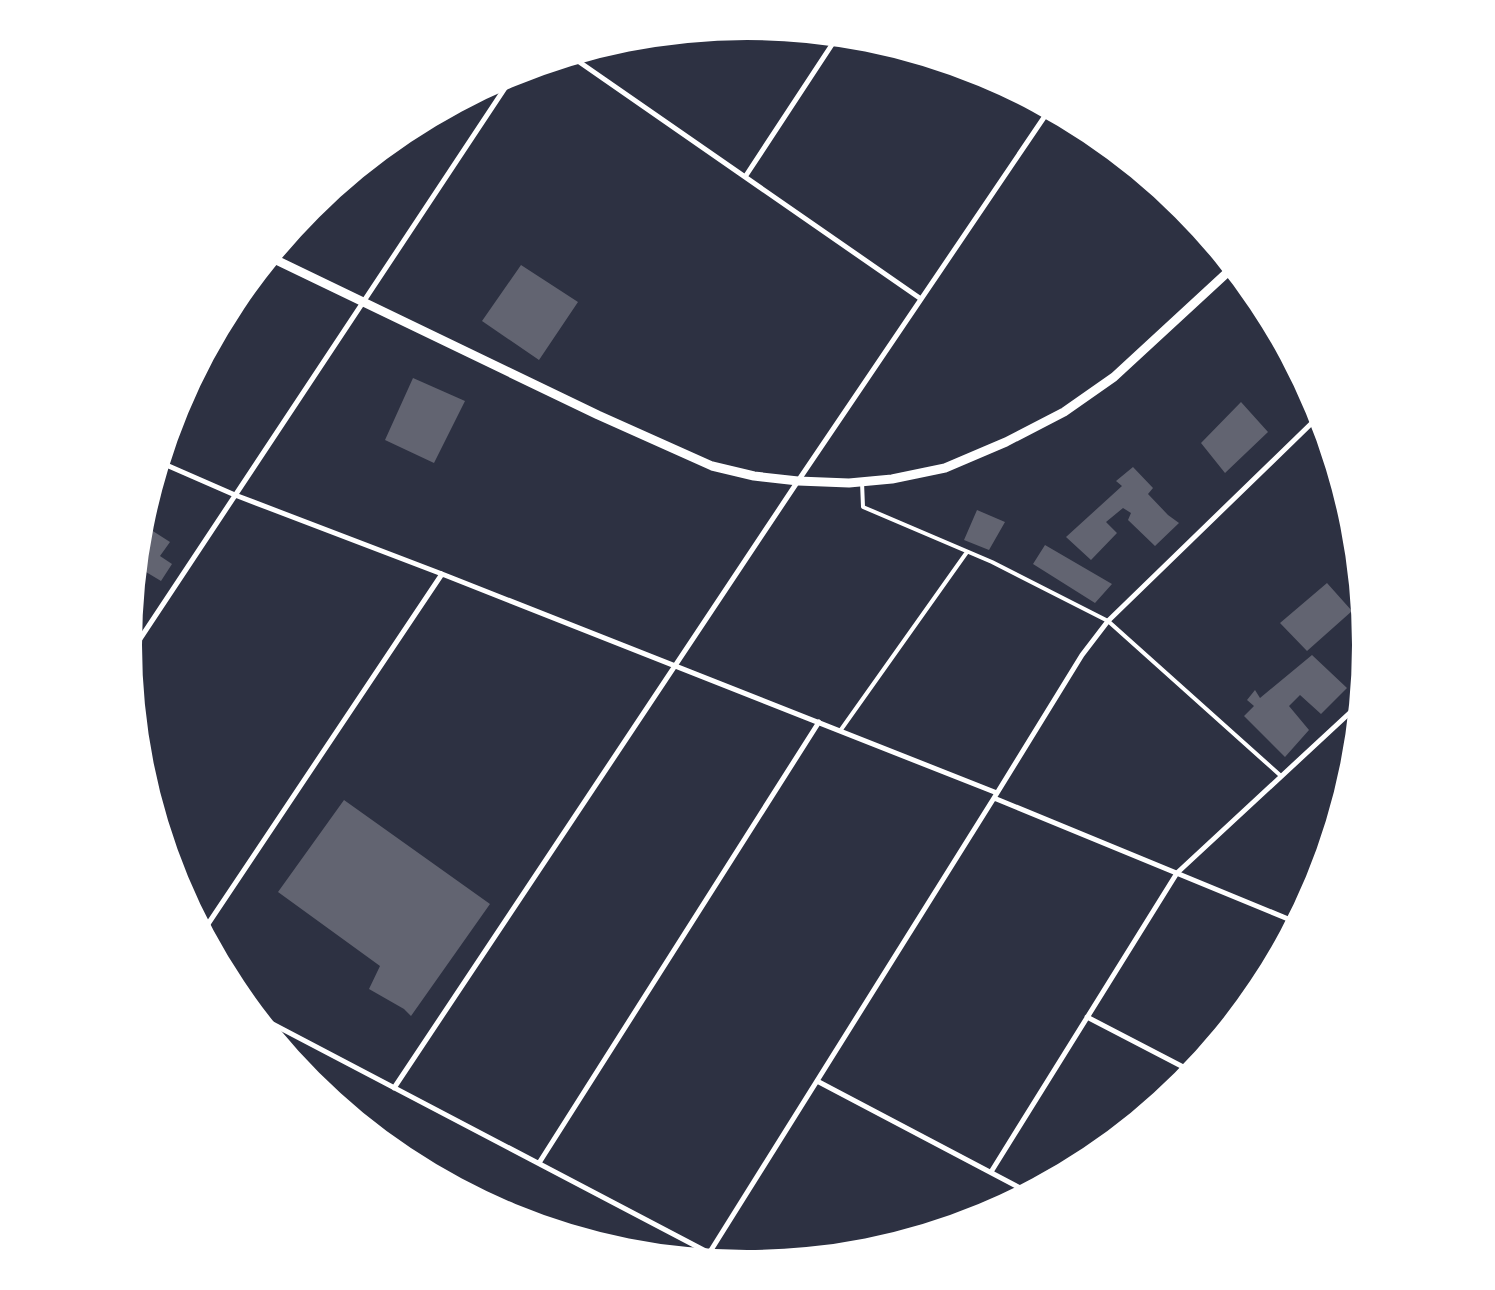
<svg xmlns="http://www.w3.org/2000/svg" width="1495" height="1290" font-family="Figtree,sans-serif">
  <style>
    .building { fill: #626471 }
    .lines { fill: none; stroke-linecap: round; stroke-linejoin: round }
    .service { stroke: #fff; stroke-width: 4 }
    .minor { stroke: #fff; stroke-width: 5 }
    .tertiary { stroke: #fff; stroke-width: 9 }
  </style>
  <rect width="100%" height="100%" fill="#2d3142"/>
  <path class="building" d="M521,265L578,302L539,360L482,321Z
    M413,378L465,401L434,463L385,440Z
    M1241,402L1268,432L1225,473L1201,443Z
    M1133,467L1153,488L1148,494L1168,515L1179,523L1155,546L1128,520L1131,513L1123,508L1106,522L1117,533L1091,560L1066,537L1122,486L1116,481Z
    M977,510L1005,522L989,550L964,540Z
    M145,526L170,542L160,556L172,564L161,581L141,569Z
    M1045,545L1112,584L1095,603L1033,564Z
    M1327,583L1352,611L1307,651L1280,623Z
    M1312,655L1347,688L1321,714L1300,695L1289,706L1309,730L1285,757L1244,716L1254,706L1247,700L1255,690L1260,698Z
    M344,800L490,904L411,1016L404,1009L369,989L380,966L278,892Z"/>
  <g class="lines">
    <path class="service" d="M862,482L863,507L992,562L1108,621L1281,776
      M840,731L967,552"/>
    <path class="minor" d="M575,59L921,299
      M745,177L835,40
      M164,464L235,495L442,574L997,793
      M134,648L511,79
      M994,798L1293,921
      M206,927L442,574
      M1087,1017L1189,1070
      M265,1020L715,1256
      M817,1081L1024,1190
      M394,1088L798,481L1047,113
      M539,1163L819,722
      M991,1172L1177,873L1355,708
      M708,1255L994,798L1082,655L1108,621L1317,418"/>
    <path class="tertiary" d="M274,259L598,415L712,466L754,476L798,481L849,483L892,479L945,468L1006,442L1064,412L1114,377L1230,270"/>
  </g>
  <path d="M0 0H1495V1290H0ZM142 645a605 605 0 1 1 1210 0a605 605 0 1 1-1210 0Z" fill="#fff" fill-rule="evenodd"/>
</svg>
